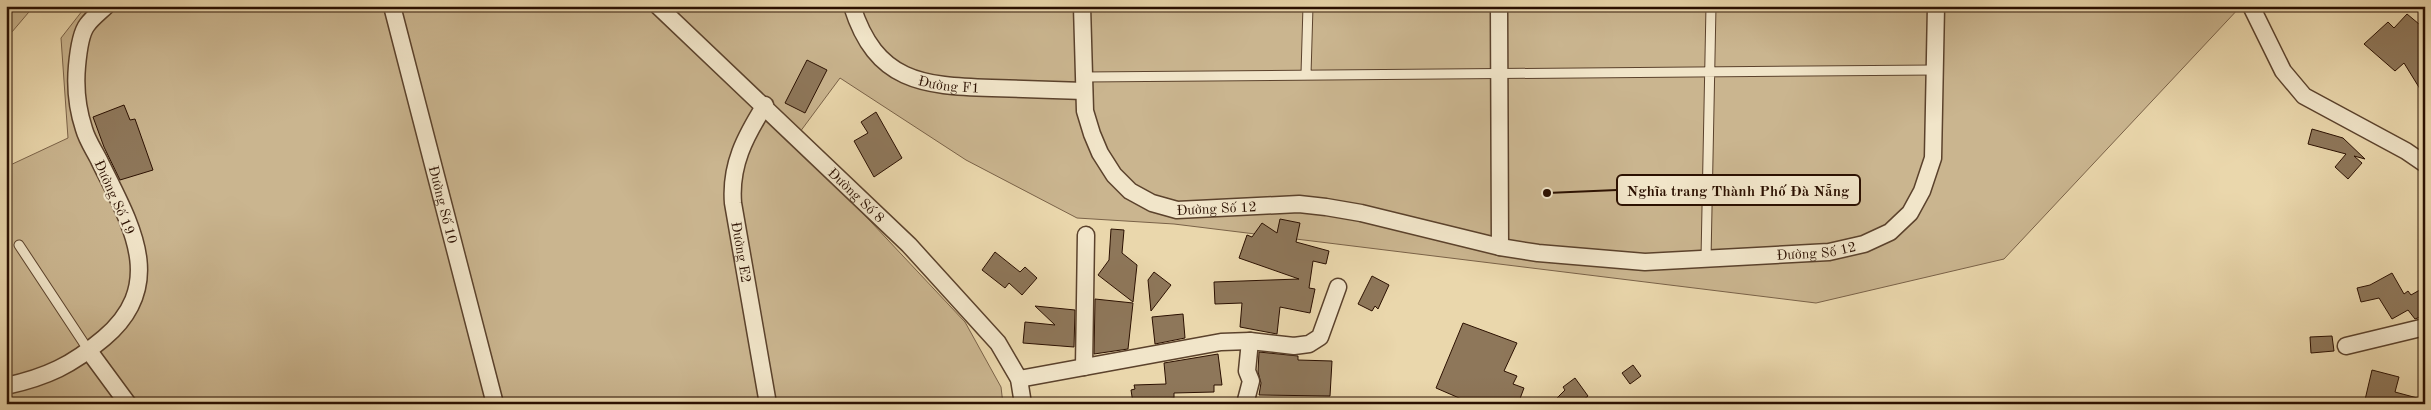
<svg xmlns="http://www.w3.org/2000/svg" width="2431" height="410" font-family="'Old Standard TT',serif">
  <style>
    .green { fill: #cab58f; stroke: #7a6248 }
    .building { fill: #8e775a; stroke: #2b1001 }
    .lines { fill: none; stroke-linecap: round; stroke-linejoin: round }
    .service-casing { stroke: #5b422c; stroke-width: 11 }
    .minor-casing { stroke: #5b422c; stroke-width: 19 }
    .service { stroke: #f1e5c9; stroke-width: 9 }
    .minor { stroke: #f1e5c9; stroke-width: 16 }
    .labels { text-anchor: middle; stroke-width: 4.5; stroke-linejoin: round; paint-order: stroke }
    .street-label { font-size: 14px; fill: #2b1001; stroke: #f1e5c9 }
    .leader { fill: none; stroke: #2b1001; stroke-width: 2 }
    .callout-dot { fill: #2b1001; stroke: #f1e5c9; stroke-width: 2 }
    .callout { fill: #f1e5c9; stroke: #2b1001; stroke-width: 2 }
    .callout-label { font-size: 15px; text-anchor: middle; font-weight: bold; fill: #2b1001 }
  </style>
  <rect width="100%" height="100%" fill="#ead7ac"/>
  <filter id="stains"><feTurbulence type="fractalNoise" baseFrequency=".004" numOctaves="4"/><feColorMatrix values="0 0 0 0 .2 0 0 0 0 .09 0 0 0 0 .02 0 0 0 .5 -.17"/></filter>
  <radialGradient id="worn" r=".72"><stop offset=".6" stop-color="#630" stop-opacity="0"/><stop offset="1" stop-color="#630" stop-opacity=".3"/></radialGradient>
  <path class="green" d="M6,6H34L6,39Z
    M86,6H2241L2004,259L1816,303L1174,224L1077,218L966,160L840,78L794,140L965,322L1001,387L1003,404H6V167L68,138L61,38Z"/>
  <path class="building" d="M2407,14L2425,29V97L2404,63L2395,71L2364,44L2388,22L2394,28Z
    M807,60L827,70L805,113L785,103Z
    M124,105L130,120L135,119L153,170L120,180L104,147L93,117Z
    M876,112L902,158L874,177L854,141L868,133L861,122Z
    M2312,129L2343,138L2365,159L2354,156L2362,163L2348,179L2335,167L2346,154L2308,144Z
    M1280,219L1300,223L1296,242L1329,251L1326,264L1313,261L1309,288L1315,289L1310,313L1280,307L1277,334L1240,327L1242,303L1215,304L1214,282L1299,279L1239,258L1247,235L1252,237L1262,223L1277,233Z
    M1111,229L1124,230L1122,253L1137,265L1133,302L1098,275L1109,260Z
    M995,252L1020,272L1025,267L1037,278L1022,295L1009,283L1005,288L982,270Z
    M1154,272L1171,285L1151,311L1148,280Z
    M2392,273L2404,294L2408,291L2411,295L2425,287V315L2415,319L2408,310L2392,319L2379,298L2361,302L2357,288L2370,285Z
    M1372,276L1389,285L1378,309L1375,306L1372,311L1358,304Z
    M1095,299L1133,303L1128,349L1094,354Z
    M1035,306L1075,310L1074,347L1023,343L1025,322L1055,325Z
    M1183,314L1185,338L1155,344L1152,317Z
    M1463,323L1517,343L1504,371L1517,376L1513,384L1524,388L1518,404H1473L1436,388Z
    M2332,336L2334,351L2311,353L2310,337Z
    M1259,352L1298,356V360L1332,361L1330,396L1259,395L1261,383L1258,372Z
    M1218,354L1222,385H1214V392L1174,393V398L1133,403L1131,390L1135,389L1134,385L1166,384L1164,363Z
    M1633,365L1641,376L1630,384L1622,373Z
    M2372,370L2399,377L2395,392L2421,399L2420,404H2364Z
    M1575,378L1588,396L1578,404H1551L1565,390L1563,387Z"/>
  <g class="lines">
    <g class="service-casing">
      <path id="service" d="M1306,74L1308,6
        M1084,77L1935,70
        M19,245L89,351
        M1706,259L1711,6"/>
    </g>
    <g class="minor-casing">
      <g id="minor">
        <path id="s1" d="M392,6L495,404"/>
        <path id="s2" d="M658,6L909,245L998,343L1019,379L1023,404"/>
        <path id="s3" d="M852,6C876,82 922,86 992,88C1023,89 1053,90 1084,91"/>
        <path id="s4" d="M1082,6L1085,111L1092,134L1100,153L1114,175L1130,191L1152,203L1177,210L1299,204L1326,207L1361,213L1500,247L1538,253L1645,262L1829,252L1864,244L1890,232L1910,213L1922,191L1933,158L1936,6"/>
        <path d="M1499,6L1500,247"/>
        <path d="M2251,6L2283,71L2304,96L2406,151L2425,164"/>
        <path id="s5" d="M765,105C745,137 730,165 733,203L768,404"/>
        <path d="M2346,346L2425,327"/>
        <path d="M89,351L128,404"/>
        <path d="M1084,367L1086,235"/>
        <path d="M1019,379L1221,342L1250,341L1294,346L1309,344L1320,337L1338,287"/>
        <path d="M6,386C47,377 72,365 104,338C169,283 129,222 99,160C94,150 87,140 84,129C77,108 75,88 77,66C78,55 80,34 87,25C92,18 100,12 106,6"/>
        <path d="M1245,404L1251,381L1247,371L1250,341"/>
      </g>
    </g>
    <use href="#service" class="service"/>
    <use href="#minor" class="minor"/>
  </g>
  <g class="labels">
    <g class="street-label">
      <text dy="5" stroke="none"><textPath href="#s3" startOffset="135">Đường F1</textPath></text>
      <text dy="5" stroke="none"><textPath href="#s2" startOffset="274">Đường Số 8</textPath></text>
      <text transform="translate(115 197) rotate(66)" y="5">Đường Số 19</text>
      <text dy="5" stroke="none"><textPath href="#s1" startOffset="205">Đường Số 10</textPath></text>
      <text dy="5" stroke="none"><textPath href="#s4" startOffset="289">Đường Số 12</textPath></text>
      <text dy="5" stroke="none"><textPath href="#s4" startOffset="895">Đường Số 12</textPath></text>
      <text dy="5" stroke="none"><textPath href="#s5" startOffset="155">Đường E2</textPath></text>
    </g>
  </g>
  <path class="leader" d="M1547 193L1617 190"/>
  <circle class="callout-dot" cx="1547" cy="193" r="5"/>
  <rect class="callout" x="1617" y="175" width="243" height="30" rx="5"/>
  <g class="callout-label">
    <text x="1738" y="196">Nghĩa trang Thành Phố Đà Nẵng</text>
  </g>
  <rect width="2431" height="410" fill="none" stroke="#ead7ac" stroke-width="25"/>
  <rect x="8" y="8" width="2416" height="395" fill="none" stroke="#2b1001" stroke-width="2.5"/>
  <rect x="12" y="12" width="2406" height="385" fill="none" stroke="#2b1001"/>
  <rect width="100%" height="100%" filter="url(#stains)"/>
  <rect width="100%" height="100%" fill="url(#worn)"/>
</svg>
